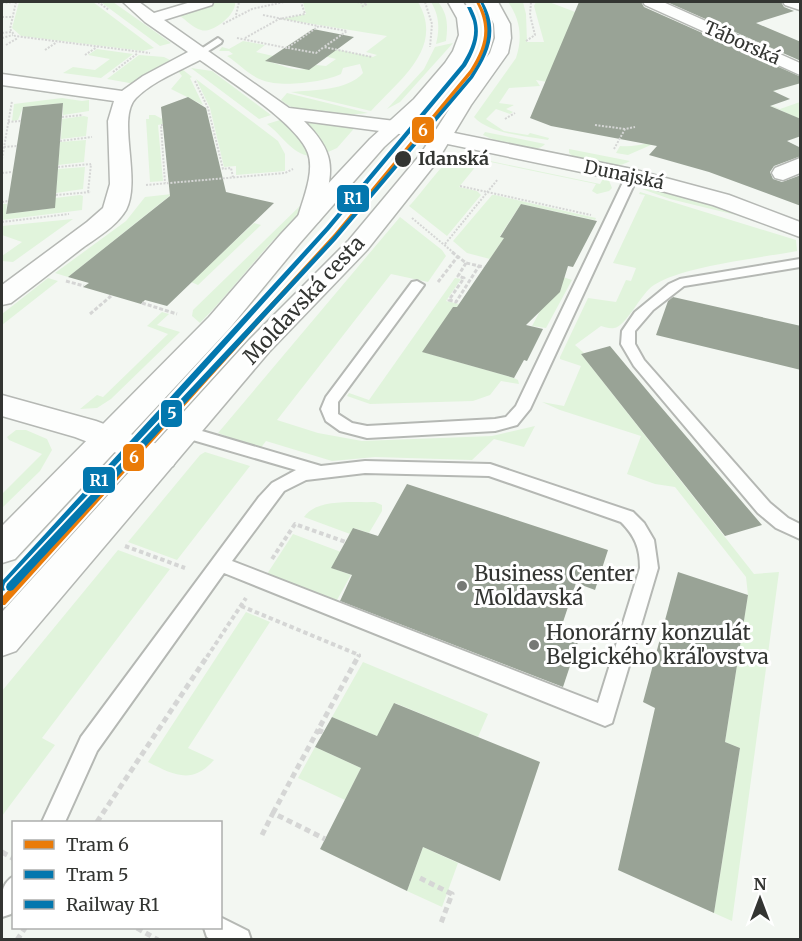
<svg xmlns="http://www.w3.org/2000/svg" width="802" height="941" font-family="Merriweather,serif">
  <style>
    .green { fill: #e1f4dc }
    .building { fill: #99a396 }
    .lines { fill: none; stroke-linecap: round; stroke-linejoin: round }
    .service-casing { stroke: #b5b8b4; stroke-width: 4 }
    .minor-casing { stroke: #b5b8b4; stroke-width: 3 }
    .tertiary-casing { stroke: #b5b8b4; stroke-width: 3 }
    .path-far3 { stroke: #d5d6d5; stroke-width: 2; stroke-dasharray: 2 1.5; stroke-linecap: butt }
    .path-far2 { stroke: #d5d6d5; stroke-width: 3; stroke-dasharray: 4 2; stroke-linecap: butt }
    .path-far1 { stroke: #d5d6d5; stroke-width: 4; stroke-dasharray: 4.5 3; stroke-linecap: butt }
    .path { stroke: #d5d6d5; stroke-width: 5; stroke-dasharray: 6 4; stroke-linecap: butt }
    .service { fill: #fdfefd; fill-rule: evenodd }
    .minor { fill: #fdfefd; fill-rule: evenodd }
    .tertiary { fill: #fdfefd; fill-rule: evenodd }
    .rail-1-casing { stroke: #fff; stroke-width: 5 }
    .rail-1 { fill: #0377ae; fill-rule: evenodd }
    .tram-1-casing { stroke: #fff; stroke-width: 4 }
    .tram-2-casing { stroke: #fff; stroke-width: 4 }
    .tram-1 { fill: #ea7b08; fill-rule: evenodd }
    .tram-2 { fill: #0377ae; fill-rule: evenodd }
    .stop-dot { fill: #333532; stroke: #fff; stroke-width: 2 }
    .poi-dot { fill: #767975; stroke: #fff; stroke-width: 2 }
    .labels { text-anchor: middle; stroke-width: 6; stroke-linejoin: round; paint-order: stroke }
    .far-street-label { font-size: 18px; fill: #333532; stroke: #fff }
    .far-stop-label { font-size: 18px; font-weight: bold; fill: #333532; stroke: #fff; text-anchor: start }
    .street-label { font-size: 21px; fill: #333532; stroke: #fff }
    .poi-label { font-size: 21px; fill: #333532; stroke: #fff; text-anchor: start }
    .line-badge { stroke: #fff; stroke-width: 2 }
    .badge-label { font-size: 16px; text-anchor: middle; font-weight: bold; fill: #fff }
  </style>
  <rect width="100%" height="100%" fill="#f3f7f2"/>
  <path class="green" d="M19,2H93L154,48L143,51L21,36L12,28Z
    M104,2H113L171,43L160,46L102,3Z
    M214,2H235C237,14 212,34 201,30C193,28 186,20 180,16Z
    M303,2H418C445,48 399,80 371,111L291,92C313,90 347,91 363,73L360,64L343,68L341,74C324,82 281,88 262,80C250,76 238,63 227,56L233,54L229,51H219L222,47L229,49L243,41L265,45L256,52L273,56L266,61C281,64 300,76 316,65L326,66L336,59L324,56L334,49L373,57L377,55L366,52L387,36L282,19L306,14Z
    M431,2H438C448,14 448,26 446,41L436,44C440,28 439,15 431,2Z
    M508,2H523L526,14L527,42H544L534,6L536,2H549L735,73L773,64L800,76V79L757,99L780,109L800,102V119L756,99L628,155L616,153L620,146C652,149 686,127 713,111L536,80L540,86L509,88L499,103L514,105L506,109L513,112L510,114L496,109L486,119L504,131L528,135L530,133L549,138L548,140C525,136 490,134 474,117L516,58C523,37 520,19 508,2Z
    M453,43L400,102L387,109L424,69L435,47Z
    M97,49L133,54L101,78L63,73L73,67L95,70L110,59L88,55Z
    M139,55L164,57L172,61L135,84L107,79Z
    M191,68L212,71L271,115L259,119Z
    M182,69L192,77L190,78L203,105L171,89L182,76L177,70Z
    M196,79L278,141L285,154V171L236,175V166L224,167L210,108Z
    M287,93L368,113C344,116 300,118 281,100Z
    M62,98L82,101L89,100V111L63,115V103L23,107L18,120L12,121L14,104Z
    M149,115H155L162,119L163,124L158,125L163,181L150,182L146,119H149Z
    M84,116L88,117L86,136L61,139L62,119Z
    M280,120L297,134L310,156C292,154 282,135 267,124Z
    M311,121L358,124L337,148L326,153L304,123Z
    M485,132L545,144C534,157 496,141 483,135Z
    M86,140L84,162L58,165L60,142Z
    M569,149L630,161C615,171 590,162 574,157L569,153Z
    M459,154H476V158L600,184L604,177L608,178L612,188L609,191L597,194L592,191L596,184L481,160L459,187L477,191L481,195L447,236L409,206C421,195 446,156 459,154Z
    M85,167L83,189L56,193L58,169Z
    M650,188L712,204L736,215L670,199L642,189Z
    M640,192L796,240L797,251C760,258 683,266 654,285C641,293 626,327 614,328C610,329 605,327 601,326L575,345L584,353L581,354L754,574L779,572L732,921L714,913L740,748L725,742L748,595L746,577L675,487L655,484L627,474L641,436L560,410L542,402L564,406L581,366L560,359V357L588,298L616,302L626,280L631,281L636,268L613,263L645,195L639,194Z
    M172,194L68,277L55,273L126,221L145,197Z
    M80,195L83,196L82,210L2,220V204H7L6,214L54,208L55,198Z
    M492,195H495L596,218L595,220L521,204L500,236L504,238L490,259L467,253L453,241Z
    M303,203C298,221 280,232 268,246C245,272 224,299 200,323L192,316L193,310Z
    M400,217L442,250L446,256L428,282L391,274L277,420L318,433L362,441L492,436L535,426L524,447L494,439L472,460L375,457L332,461L266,441L260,449L218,433Z
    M73,219L13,262L2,261V256L22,242L2,235V226Z
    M254,223L261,225L198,285L191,282Z
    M563,277L572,280L546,328L532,326L546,300L560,291Z
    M48,278L58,281L2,325V314Z
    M455,278L461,279L446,301L459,304L457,307H453L423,352L514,378L518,380L519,384L501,381L490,395L473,401L370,404L347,396L349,393L369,400Z
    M162,312L169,314L157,325L180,332L111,399L97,408L80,409L97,395L103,397L168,334L147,326Z
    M16,430H26L47,439L52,450L40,471L2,508V494L42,454L9,440L7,437Z
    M205,452L250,466L177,560L128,542L200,455Z
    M375,502L382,505V511L369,533L354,528L350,534L304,517C317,498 354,503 375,502Z
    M293,534L341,552L332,568L351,575L337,600L267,574Z
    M118,550L170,569L42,738L55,745L2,816V691Z
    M246,612L270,622L188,748L214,760C192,785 174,775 148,762Z
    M363,662L488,714L478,737L395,703L377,736L332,717Z
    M315,747L361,768L345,800L298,778Z
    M423,847L458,863L442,907L407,891Z"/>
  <path class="building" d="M579,2H641L644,7L801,77V83L773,91L790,99L770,106L801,119V136L787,141L801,148V156L774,166L770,172L773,179L782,182L801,175V206L709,172L649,155L657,146L551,126L530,118Z
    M667,2H781L784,7L794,11L756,23L801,42V61Z
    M313,29L354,37L309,70L265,61Z
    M188,97L206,108L226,192L274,203L167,306L145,300L141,304L83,287L89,283L68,277L170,196L161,107Z
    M63,103L55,208L6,214L23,107Z
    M521,204L597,221L573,267L568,266L560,292L526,325L543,329L527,361L524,360L514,378L422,352L453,307H457L504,238L500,237Z
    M673,297L801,326V370L656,335L668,301Z
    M610,346L655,400L762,525L725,536L581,354Z
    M407,484L608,550L595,590L576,583L560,631L579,639L563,687L340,601L352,575L331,568L353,528L378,536Z
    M678,572L748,595L725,742L740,748L714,913L618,870L655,708L643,702Z
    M394,703L540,762L500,881L423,847L407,891L320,849L361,768L315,747L332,717L377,736Z"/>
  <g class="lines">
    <g class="service-casing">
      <path id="service" d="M218,38L222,41L221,43L202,55L195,53Z
        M632,173L638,176L530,409L517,425L495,431L367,438L340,431L326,421L321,409L326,397L412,282L417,281L424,285L338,402V414L352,423L367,426L495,419L506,417L516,406L626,176Z
        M800,259V267L684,286L653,310L635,331V344L644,360L770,503L788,518L800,524V539L776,528L758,513L634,366L621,344L622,331L635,312L669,284L680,279Z
        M185,426L321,466L365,461L490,464L633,512L644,523L654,540L658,568L612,723L605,726L224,573L97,751L65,822H42L81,737L259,497L272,483L296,470L179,436L177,432L179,428ZM365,473L489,476L621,522C635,536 640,548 640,568L598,703L232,561L284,491L306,480Z
        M14,876V910L11,914L2,917C0,902 0,883 14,876Z
        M220,917L248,931L251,940H212L207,937L204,928H220Z"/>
    </g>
    <g class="minor-casing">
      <path id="minor" d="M123,2H139L154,13L191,2H213L212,5L164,20L289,108L395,121L632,169L729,195L800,222V237L713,205L629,182L395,133L304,121C340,157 331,172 322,217L318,222L310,224L302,222L298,217C303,199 315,172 308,153C297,123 227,79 200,60C179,71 153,81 136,98C116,118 142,179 126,210C116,227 96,238 81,249C58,267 35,285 11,303L2,305V285L87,222L103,208L110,184L108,121L114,101L2,85V74L122,91L143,76L188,52L145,22Z
        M643,2H663L800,63V75L645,5Z
        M783,2H800V10L785,5Z
        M800,158V173L783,180L775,178L772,173L775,168Z
        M2,395L96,421L173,450L177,458L173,466L161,470L75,437L2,416Z"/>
    </g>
    <g class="tertiary-casing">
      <path id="tertiary" d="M448,2H463L473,18L475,35L471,52L457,71L428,107L384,147L299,244L229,329L15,559L2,563V526L209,317L281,234L370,139L414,99L445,63L453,51L459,35L457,18Z
        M483,2H498L510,24L511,38L508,53L471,105L436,163L367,250L269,352L16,651L2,656V612L249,340L349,240L420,155L455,100L490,53L495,38L494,24Z"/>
    </g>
    <path class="path-far3" d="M16,2L10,29L15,36L150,53
      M98,2L109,10
      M256,2H271
      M357,2L367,4L361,7
      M425,2L432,24L430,47
      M2,3L16,2
      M236,15L239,2
      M263,15L318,26
      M2,17H13
      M223,24L252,9L284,2
      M2,33L11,32
      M2,38L13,35
      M237,38L287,48L319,26L347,31L324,47L372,57
      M245,38L279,19L305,14L301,2
      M526,41L535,35L530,15L531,2
      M6,45L18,38
      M288,48L316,53L324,47
      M45,50L57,42
      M85,55L97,47
      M113,72L138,53
      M195,81L208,108L223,169L231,168L233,177
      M62,117L83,115
      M505,119L515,113
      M8,122L21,121
      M163,125H161L165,183
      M595,125L625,129
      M60,141L92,137
      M4,147L17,146
      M614,149L625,129L635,127
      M2,159L12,101
      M58,167L91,164
      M2,173L12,172
      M146,185L285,173L293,169
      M460,186L591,215
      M88,192L91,164
      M56,195L91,192
      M2,202L8,201
      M412,218L454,253
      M2,222L69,214
      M445,244L498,179"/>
    <path class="path-far2" d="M452,252L466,263L484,267
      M466,263L458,276L464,278L449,300L456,302L479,266
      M66,281L84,286
      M438,282L458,256
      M142,303L177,314
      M90,314L111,296"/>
    <path class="path-far1" d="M125,546L185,568
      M272,559L295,524L346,542
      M241,606L359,655L358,657
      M207,657L246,598"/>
    <path class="path" d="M323,732L318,730L359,655
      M273,813L318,730
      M97,822L208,655
      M262,835L273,813L325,839
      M2,852L14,859
      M420,878L452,894L441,923
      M137,928L158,940
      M17,940L25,928"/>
    <use href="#service" class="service"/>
    <use href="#minor" class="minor"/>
    <use href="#tertiary" class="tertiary"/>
    <g class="rail-1-casing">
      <path id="rail-1" d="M467,7H471C483,29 478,45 466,66L330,229L6,590L2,591V581L326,227L462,64C470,51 477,37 473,21C471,16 469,11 467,7Z"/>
    </g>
    <use href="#rail-1" class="rail-1"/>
    <g class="tram-1-casing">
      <path id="tram-1" d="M476,2H479C495,28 489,47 473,72L338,236L5,605H2V597L334,234L470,70C485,46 490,28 476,2Z"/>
    </g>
    <g class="tram-2-casing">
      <path id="tram-2" d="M480,2H483C499,30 490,52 473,78L336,240L13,590L10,591L7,590L6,587L7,584L332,238L470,76C487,51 494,30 480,2Z"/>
    </g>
    <use href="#tram-1" class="tram-1"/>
    <use href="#tram-2" class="tram-2"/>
  </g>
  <circle class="stop-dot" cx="403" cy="159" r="9"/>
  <g class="poi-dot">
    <circle cx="462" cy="586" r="6"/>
    <circle cx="534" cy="645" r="6"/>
  </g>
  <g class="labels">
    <g class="far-street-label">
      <text transform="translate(742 43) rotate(24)" y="6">Táborská</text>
      <text transform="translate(624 175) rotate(12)" y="6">Dunajská</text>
    </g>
    <g class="far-stop-label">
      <text x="418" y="165">Idanská</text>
    </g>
    <g class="street-label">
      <text transform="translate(304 300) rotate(-47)" y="7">Moldavská cesta</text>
    </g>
    <g class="poi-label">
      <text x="474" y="581">Business Center<tspan x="474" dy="24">Moldavská</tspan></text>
      <text x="546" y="640">Honorárny konzulát<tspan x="546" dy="24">Belgického kráľovstva</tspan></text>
    </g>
  </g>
  <g class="line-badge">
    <rect x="411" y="116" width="24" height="28" rx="6" fill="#ea7b08"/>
    <rect x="336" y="184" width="34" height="29" rx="6" fill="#0377ae"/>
    <rect x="160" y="399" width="23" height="29" rx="6" fill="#0377ae"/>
    <rect x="122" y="443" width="23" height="29" rx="6" fill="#ea7b08"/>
    <rect x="82" y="466" width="34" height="28" rx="6" fill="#0377ae"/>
  </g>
  <g class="badge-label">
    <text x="423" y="136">6</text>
    <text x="353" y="204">R1</text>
    <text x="172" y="419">5</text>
    <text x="134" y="463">6</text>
    <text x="99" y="486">R1</text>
  </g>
  <rect width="802" height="941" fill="none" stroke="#333532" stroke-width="6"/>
  <rect x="12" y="821" width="210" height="108" fill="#ffffff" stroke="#adaead" stroke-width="1.5"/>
  <rect x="24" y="840" width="30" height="9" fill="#ea7b08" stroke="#adaead" stroke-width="1.5"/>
  <text x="66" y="851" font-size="18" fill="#333532">Tram 6</text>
  <rect x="24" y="870" width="30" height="9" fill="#0377ae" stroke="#adaead" stroke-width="1.5"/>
  <text x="66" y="881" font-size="18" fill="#333532">Tram 5</text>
  <rect x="24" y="900" width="30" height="9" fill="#0377ae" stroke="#adaead" stroke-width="1.5"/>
  <text x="66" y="911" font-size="18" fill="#333532">Railway R1</text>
  <g transform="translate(760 899)" stroke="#ffffff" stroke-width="4.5" paint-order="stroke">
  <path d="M0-4.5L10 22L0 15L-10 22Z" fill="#333532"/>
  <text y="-9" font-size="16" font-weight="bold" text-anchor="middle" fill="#333532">N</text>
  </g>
</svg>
